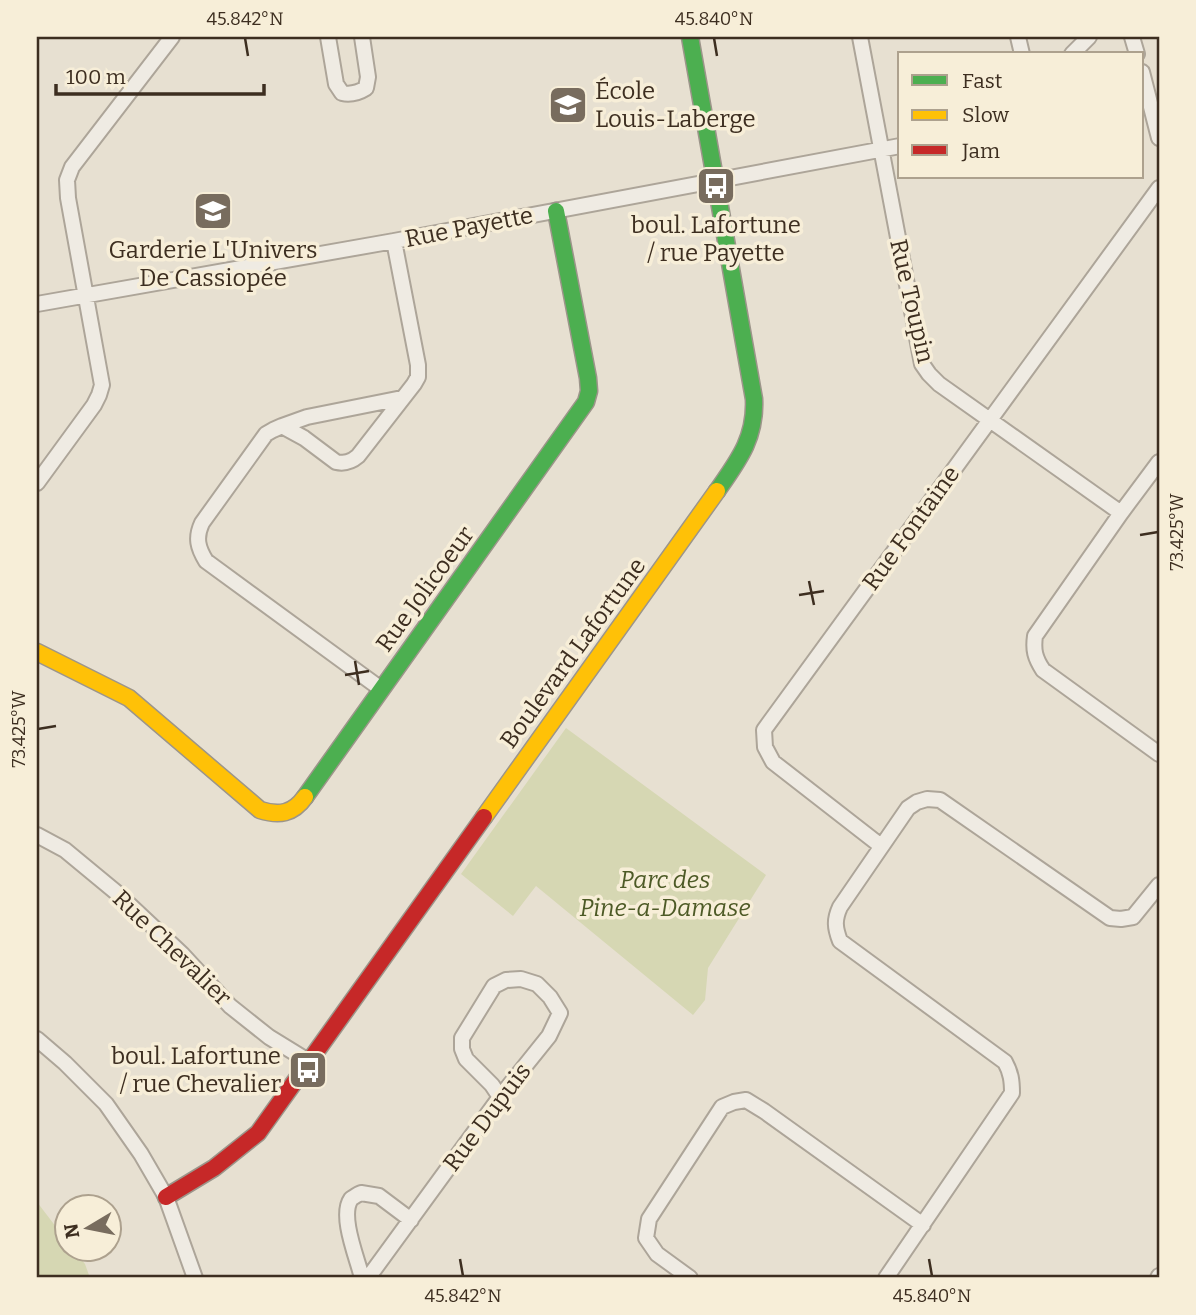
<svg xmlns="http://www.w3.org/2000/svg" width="1196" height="1315" font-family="Bitter,serif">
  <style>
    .green { fill: #d6d7b3 }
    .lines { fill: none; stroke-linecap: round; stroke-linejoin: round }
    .street-casing { stroke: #ada599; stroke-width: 18 }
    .fast-casing { stroke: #9c958a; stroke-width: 19 }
    .slow-casing { stroke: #9c958a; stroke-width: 19 }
    .jam-casing { stroke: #9c958a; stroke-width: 19 }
    .street { stroke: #efebe3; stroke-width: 14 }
    .fast { stroke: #4caf50; stroke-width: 16 }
    .slow { stroke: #ffc107; stroke-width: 16 }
    .jam { stroke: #c62828; stroke-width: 16 }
    .ticks { fill: none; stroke: #3d2e20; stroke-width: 2.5 }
    .labels { text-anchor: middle; stroke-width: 7; stroke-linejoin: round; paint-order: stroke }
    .poi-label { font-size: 24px; fill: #3d2e20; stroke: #f7eed8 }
    .street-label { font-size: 24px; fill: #3d2e20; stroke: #f7eed8 }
    .park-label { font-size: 24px; font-style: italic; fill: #4d5a26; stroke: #f7eed8 }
    .neatline { fill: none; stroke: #3d2e20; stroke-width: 2.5 }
    .ticks-label { font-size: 18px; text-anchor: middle; fill: #3d2e20 }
  </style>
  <rect width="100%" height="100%" fill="#e7e0d1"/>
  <path class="green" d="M566,728L766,875L708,968L705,1000L693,1015L536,886L513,916L461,874Z
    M37,1202L66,1240V1248L73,1249L85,1264L90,1278H37Z"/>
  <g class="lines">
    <g class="street-casing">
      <path id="street" d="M328,37L336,84L342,93C351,95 358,93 366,88L368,77L362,37
        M860,37L922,364L929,374L939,384L1121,513
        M1018,37L1022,54
        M1132,37L1137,54
        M1072,54L1089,37
        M1142,72L1159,138
        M37,304L394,241L900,146
        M282,426L307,417L402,398
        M1159,462L1121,513L1035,636C1033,650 1035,658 1043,670L1159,754
        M37,483L94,405L99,395L102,385L68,198L67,180L72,167L172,37
        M381,689L206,561C198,548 195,538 202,523L266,434L273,430L282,426L304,438L336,462C345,464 351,462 358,456L414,384L418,377V365L394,241
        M37,835L65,850L117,893L182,954L230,1006L269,1037L308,1061
        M881,846L773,762L765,747L764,730L1159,188
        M37,1039L65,1063L106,1104L141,1154L166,1197L195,1278
        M362,1278C358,1260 339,1216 351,1199C352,1198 360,1193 361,1193L379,1196L411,1220
        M368,1278L500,1097L549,1036L560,1013L550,997L537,984L521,979L506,980L494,986L462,1038V1049L466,1059L492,1085L500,1097
        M690,1278L657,1254L646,1238L649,1219L722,1107L734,1102L746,1100L764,1111L923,1225
        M886,1278L1012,1093C1012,1081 1011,1073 1005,1062L840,941C835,928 834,920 840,907L908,808L917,802L927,799L940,800L1110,918L1121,919L1133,917L1159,885
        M1158,1278L1159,1276"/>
    </g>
    <g class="fast-casing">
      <path id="fast" d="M690,37L754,399C756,438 738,461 717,491
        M305,797L586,402L589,391L588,378L556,211"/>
    </g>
    <g class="slow-casing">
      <path id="slow" d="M37,652L129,698L260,810C279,816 293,814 305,797
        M484,817L717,491"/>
    </g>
    <g class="jam-casing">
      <path id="jam" d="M166,1197L214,1168L258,1133L484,817"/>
    </g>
    <use href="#street" class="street"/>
    <use href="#fast" class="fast"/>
    <use href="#slow" class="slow"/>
    <use href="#jam" class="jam"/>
  </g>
  <path class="ticks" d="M245,38L248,56M714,38L717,56M1140,535L1158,532M809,581L814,605M799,595L824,591M355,661L359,685M345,675L369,671M38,729L56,726M460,1259L463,1276M929,1259L932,1276"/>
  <defs>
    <g id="school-square" transform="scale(2.0125)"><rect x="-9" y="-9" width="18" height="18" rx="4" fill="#786c5e" stroke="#f7eed8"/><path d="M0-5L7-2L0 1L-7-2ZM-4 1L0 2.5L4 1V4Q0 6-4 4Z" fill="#fff"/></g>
    <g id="bus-square" transform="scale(2.0125)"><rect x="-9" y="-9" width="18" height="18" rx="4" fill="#786c5e" stroke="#f7eed8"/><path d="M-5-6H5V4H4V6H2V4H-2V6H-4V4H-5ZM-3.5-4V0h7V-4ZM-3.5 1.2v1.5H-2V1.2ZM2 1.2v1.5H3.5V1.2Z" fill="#fff"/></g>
  </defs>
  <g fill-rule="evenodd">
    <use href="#school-square" x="568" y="105"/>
    <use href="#bus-square" x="716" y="186"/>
    <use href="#school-square" x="213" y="211"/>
    <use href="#bus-square" x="308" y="1070"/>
  </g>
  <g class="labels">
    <g class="poi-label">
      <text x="595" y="99" text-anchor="start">École<tspan x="595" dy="28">Louis-Laberge</tspan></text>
      <text x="716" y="233">boul. Lafortune<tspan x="716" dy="28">/ rue Payette</tspan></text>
      <text x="213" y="258">Garderie L'Univers<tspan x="213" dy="28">De Cassiopée</tspan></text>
      <text x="281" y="1064" text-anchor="end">boul. Lafortune<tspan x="281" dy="28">/ rue Chevalier</tspan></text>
    </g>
    <g class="street-label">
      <text transform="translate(469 227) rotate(-11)" y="8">Rue Payette</text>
      <text transform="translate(912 301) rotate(77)" y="8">Rue Toupin</text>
      <text transform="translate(911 528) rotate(-54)" y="8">Rue Fontaine</text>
      <text transform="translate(425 589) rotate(-54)" y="8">Rue Jolicoeur</text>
      <text transform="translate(573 653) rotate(-54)" y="8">Boulevard Lafortune</text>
      <text transform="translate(172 948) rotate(44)" y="8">Rue Chevalier</text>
      <text transform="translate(487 1117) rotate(-53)" y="8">Rue Dupuis</text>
    </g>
    <g class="park-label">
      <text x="665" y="888">Parc des<tspan x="665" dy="28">Pine-a-Damase</tspan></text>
    </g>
  </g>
  <rect width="1196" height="1315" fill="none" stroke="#f7eed8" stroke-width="77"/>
  <rect x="898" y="52" width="245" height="126" fill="#f7eed8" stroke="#ada18e" stroke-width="2"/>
  <rect x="912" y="75" width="35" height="10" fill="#4caf50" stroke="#ada18e" stroke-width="2"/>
  <text x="962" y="88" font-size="21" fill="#3d2e20">Fast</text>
  <rect x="912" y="110" width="35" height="10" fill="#ffc107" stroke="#ada18e" stroke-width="2"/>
  <text x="962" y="122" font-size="21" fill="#3d2e20">Slow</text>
  <rect x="912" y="145" width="35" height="10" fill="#c62828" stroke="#ada18e" stroke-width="2"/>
  <text x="962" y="158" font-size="21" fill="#3d2e20">Jam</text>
  <g transform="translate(88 1228) rotate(260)"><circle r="33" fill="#f7eed8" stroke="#ada18e" stroke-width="2"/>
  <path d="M0-5L12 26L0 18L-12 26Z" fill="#786c5e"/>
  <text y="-10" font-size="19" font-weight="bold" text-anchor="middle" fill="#3d2e20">N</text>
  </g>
  <path d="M56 84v10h208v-10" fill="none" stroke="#3d2e20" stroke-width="3.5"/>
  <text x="66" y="84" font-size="21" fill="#3d2e20" stroke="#f7eed8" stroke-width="5" paint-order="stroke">100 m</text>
  <rect x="38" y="38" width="1120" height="1238" class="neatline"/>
  <g class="ticks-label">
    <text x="245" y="25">45.842°N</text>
    <text x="714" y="25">45.840°N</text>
    <text transform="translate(1177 532) rotate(-90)" y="6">73.425°W</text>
    <text transform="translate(19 729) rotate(-90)" y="6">73.425°W</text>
    <text x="463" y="1302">45.842°N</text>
    <text x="932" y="1302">45.840°N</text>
  </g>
</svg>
